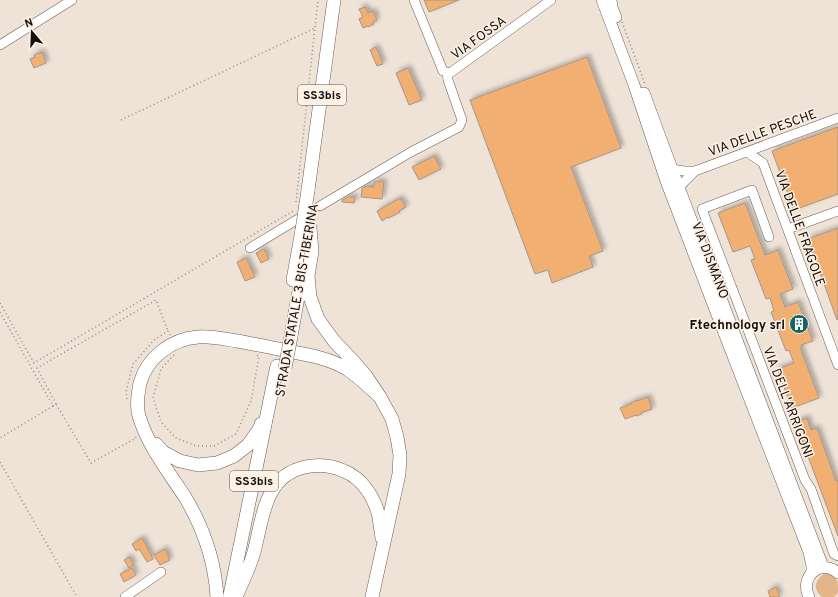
<svg xmlns="http://www.w3.org/2000/svg" width="838" height="597" font-family="Overpass,sans-serif">
  <style>
    .green { fill: #e2b58a }
    .building { fill: #f1b071; stroke: #a3978d; filter: url(#shadow) }
    .lines { fill: none; stroke-linecap: round; stroke-linejoin: round }
    .minor-tunnel { stroke: #cec3b9; stroke-width: 9; stroke-dasharray: 9 4.5; stroke-linecap: butt }
    .minor-casing { stroke: #685e54; stroke-width: 10 }
    .major-casing { stroke: #685e54; stroke-width: 12 }
    .highway-casing { stroke: #685e54; stroke-width: 14 }
    .path { stroke: #928981; stroke-width: 1.5; stroke-dasharray: 1 3; stroke-linecap: butt }
    .minor { stroke: #fff; stroke-width: 9 }
    .major { stroke: #fff; stroke-width: 11 }
    .highway { stroke: #fff; stroke-width: 13 }
    .highway-bridge-casing { stroke: #685e54; stroke-width: 14; stroke-linecap: butt }
    .highway-bridge { stroke: #fff; stroke-width: 13 }
    .labels { text-anchor: middle; stroke-width: 3; stroke-linejoin: round; paint-order: stroke }
    .shield { fill: #fdf0e5; stroke: #59524c; stroke-width: 1 }
    .shield-label { font-size: 12px; font-weight: bold; fill: #130f0b }
    .street-label { font-size: 13px; fill: #130f0b; stroke: #fdf0e5 }
    .poi-label { font-size: 13px; font-weight: bold; fill: #130f0b; stroke: #fdf0e5; text-anchor: end }
  </style>
  <defs>
    <filter id="shadow"><feDropShadow dx="3" dy="-3" stdDeviation="2" flood-color="#0004"/></filter>
  </defs>
  <rect width="100%" height="100%" fill="#efe3d8"/>
  <path class="green" d="M824,574C838,572 838,582 838,593L834,597H822C813,590 814,580 824,574Z"/>
  <path class="building" d="M424,0H459L429,12Z
    M365,7L368,13L373,11L377,20L373,22L374,24L368,27V26L363,28L359,19L363,17L359,9Z
    M376,47L383,64L377,66L370,50Z
    M42,52L46,63L34,68L30,59L35,57L34,55Z
    M587,57L621,148L571,167L603,251L589,256L593,267L552,283L548,270L535,274L470,100Z
    M408,68L422,100L409,105L396,73Z
    M838,127V194L794,210L772,151Z
    M434,156L441,169L419,180L412,167Z
    M374,181L384,182L382,199L361,197L362,188L366,186L374,187Z
    M348,197H355L354,203L342,202V200Z
    M400,198L406,207L399,211L400,212L389,218L388,217L382,221L377,211Z
    M745,203L765,255L778,250L793,289L780,294L785,307L798,302L813,341L801,345V350L819,398L792,408L777,369L794,363L789,350L786,351L771,312L774,311L770,298L766,299L751,260L755,259L750,246L733,252L718,213Z
    M838,228V319L837,320L808,239Z
    M264,249L269,259L261,263L256,253Z
    M246,258L255,277L245,281L237,262Z
    M648,397L652,409L641,413L642,414L636,416V415L625,419L620,408L631,404V403L637,400V401Z
    M807,418L811,430L817,428L836,481L838,480V536L795,422Z
    M142,538L153,559L147,562L139,549L136,551L132,544Z
    M165,549L170,560L160,565L154,555Z
    M129,557L134,565L129,568L124,560Z
    M132,568L136,575L124,582L120,574Z
    M776,587L780,597H770L768,591Z"/>
  <g class="lines">
    <path class="minor-tunnel" d="M301,217L320,206"/>
    <g class="minor-casing">
      <path id="minor" d="M414,0L443,71L450,73L551,0
        M0,45L72,0
        M747,152L763,163L838,365
        M672,169L684,171H695L838,118
        M679,189L684,182L695,171
        M320,206L411,152L459,127L462,120L448,80L447,72
        M788,229L838,211
        M769,237L752,190L702,209L805,480L811,489L834,554L838,556
        M250,248L298,219
        M125,597L161,572"/>
    </g>
    <g class="major-casing">
      <path id="major" d="M602,0L634,85L666,181L721,325L809,552L812,566V573
        M611,0L612,8L616,17
        M644,93L672,169L823,567
        M809,597C799,577 820,558 838,573"/>
    </g>
    <g class="highway-casing">
      <path id="highway" d="M308,190L334,0
        M310,228L312,251L308,276L310,297L318,319L334,341L354,362L366,376L380,397L392,419L397,437L400,455L399,474L372,597
        M293,280L302,230
        M291,336L303,269
        M156,444L163,452L180,461L198,465L217,463L234,456L248,445L260,428L261,424
        M230,595L277,366
        M217,597C215,562 203,527 185,497C168,471 148,446 139,416C136,406 138,393 140,383C147,358 171,339 198,337C211,336 224,339 237,341C253,344 270,347 287,351C308,355 329,358 347,369C359,377 369,387 380,397
        M236,597C242,582 250,567 254,552C263,518 264,476 305,467C319,464 331,465 344,471C362,478 375,498 379,517C380,524 381,531 382,538"/>
    </g>
    <path class="path" d="M622,22L645,84
      M121,120L315,28
      M296,202L318,0
      M0,303L34,363L295,210
      M0,312L53,406L0,438
      M174,355L161,369L153,398L161,422L176,438L196,446H214L236,434L251,401L259,356L256,355
      M127,399L126,392L133,364L154,340L168,331L170,335
      M56,404L37,368L156,300L168,331
      M53,406L56,404L91,463L136,438L135,436
      M0,462L77,597"/>
    <use href="#minor" class="minor"/>
    <use href="#major" class="major"/>
    <use href="#highway" class="highway"/>
    <g class="highway-bridge-casing">
      <path id="highway-bridge" d="M302,230L308,190
        M285,368L291,336"/>
    </g>
    <use href="#highway-bridge" class="highway-bridge"/>
  </g>
  <defs>
    <g id="building-disc" transform="scale(1)"><circle r="9.5" fill="#156464" stroke="#fdf0e5"/><path d="M-4-6H4V6H1V3H-1V6H-4ZM-2.5-4.3h1.7v1.8h-1.7ZM.8-4.3h1.7v1.8H.8ZM-2.5-1h1.7V.8h-1.7ZM.8-1h1.7V.8H.8Z" fill="#fff"/></g>
  </defs>
  <g fill-rule="evenodd">
    <use href="#building-disc" x="799" y="324"/>
  </g>
  <g class="labels">
    <g class="shield">
      <rect x="298" y="85" width="48" height="20" rx="3"/>
      <rect x="230" y="471" width="48" height="20" rx="3"/>
    </g>
    <g class="shield-label">
      <text x="322" y="99">SS3bis</text>
      <text x="254" y="485">SS3bis</text>
    </g>
    <g class="street-label">
      <text transform="translate(478 37) rotate(-36)" y="5">VIA FOSSA</text>
      <text transform="translate(762 132) rotate(-20)" y="5">VIA DELLE PESCHE</text>
      <text transform="translate(801 228) rotate(70)" y="5">VIA DELLE FRAGOLE</text>
      <text transform="translate(711 260) rotate(69)" y="5">VIA DISMANO</text>
      <text transform="translate(296 300) rotate(-80)" y="5">STRADA STATALE 3 BIS TIBERINA</text>
      <text transform="translate(789 402) rotate(69)" y="5">VIA DELL'ARRIGONI</text>
    </g>
    <g class="poi-label">
      <text x="785" y="329">F.technology srl</text>
    </g>
  </g>
  <g transform="translate(32 32) rotate(341)" stroke="#fdf0e5" stroke-width="3" paint-order="stroke">
  <path d="M0-3L7 15L0 10L-7 15Z" fill="#130f0b"/>
  <text y="-6" font-size="11" font-weight="bold" text-anchor="middle" fill="#130f0b">N</text>
  </g>
</svg>
